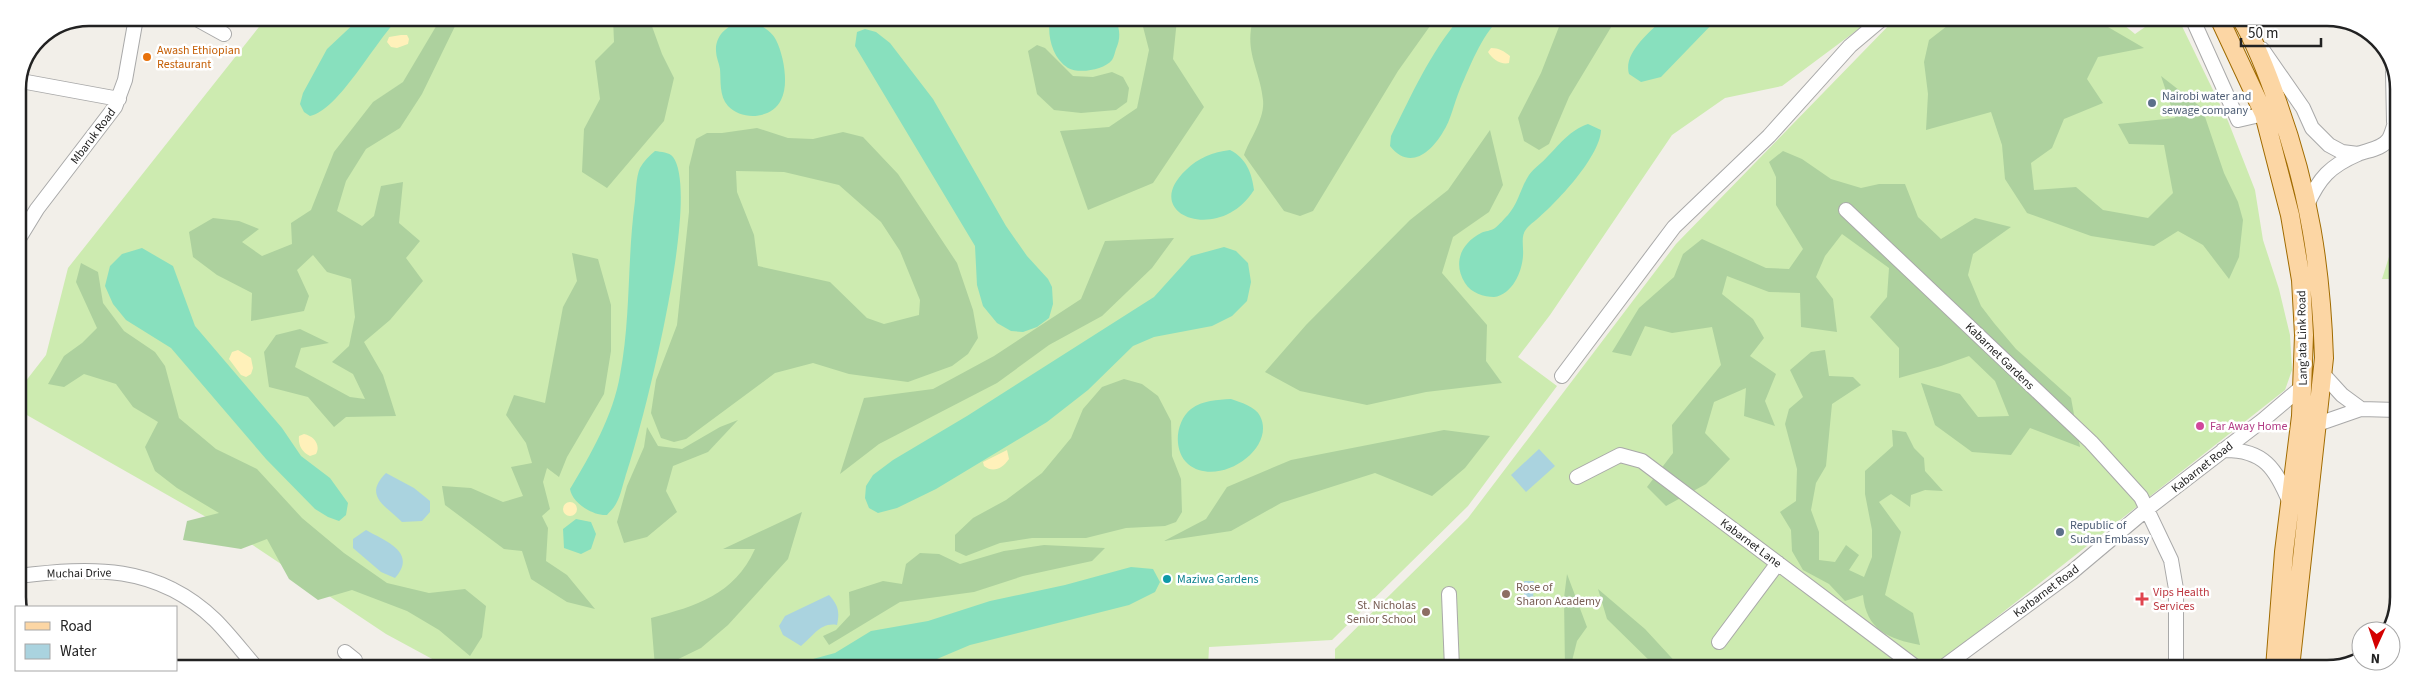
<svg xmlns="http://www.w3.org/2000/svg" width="2416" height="686" font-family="'Source Sans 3',sans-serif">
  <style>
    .grass { fill: #cdebb0 }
    .forest { fill: #add19e; fill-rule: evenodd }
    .sand { fill: #fff1ba }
    .pitch { fill: #88e0be }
    .water { fill: #aad3df }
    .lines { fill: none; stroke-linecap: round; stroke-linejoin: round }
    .minor-casing { stroke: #a9a9a9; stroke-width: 16 }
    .major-casing { stroke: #a06b00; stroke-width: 20 }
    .minor { stroke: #fff; stroke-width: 14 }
    .major { stroke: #fcd6a4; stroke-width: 18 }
    .food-dot { fill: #e8710a; stroke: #fff; stroke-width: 2 }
    .service-dot { fill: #5c6f8a; stroke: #fff; stroke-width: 2 }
    .hotel-dot { fill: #d1479c; stroke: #fff; stroke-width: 2 }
    .culture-dot { fill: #0f9aa8; stroke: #fff; stroke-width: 2 }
    .education-dot { fill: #8d6e63; stroke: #fff; stroke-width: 2 }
    .health-dot { fill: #e0444e; stroke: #fff; stroke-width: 2 }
    .labels { text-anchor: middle; stroke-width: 5; stroke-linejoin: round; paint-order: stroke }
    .food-label { font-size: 12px; fill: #c56008; stroke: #fff; text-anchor: start }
    .service-label { font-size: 12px; fill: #4e5e75; stroke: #fff; text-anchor: start }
    .street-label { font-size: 12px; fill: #222; stroke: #fff }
    .hotel-label { font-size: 12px; fill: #b23c85; stroke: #fff; text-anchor: start }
    .culture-label { font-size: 12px; fill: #0d838f; stroke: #fff; text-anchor: start }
    .education-label { font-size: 12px; fill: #785e54; stroke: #fff; text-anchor: start }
    .health-label { font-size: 12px; fill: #be3a42; stroke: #fff; text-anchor: start }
    .rim { fill: none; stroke: #222; stroke-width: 2.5 }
  </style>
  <rect width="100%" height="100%" fill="#f2efe9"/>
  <path class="grass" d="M266,18L1872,19L1782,86L1725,98L1672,135L1550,315L1518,357L1557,386L1468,506L1332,640L1209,647L1208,667H447L386,634L236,534L18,410V391L46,355L68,268Z
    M1895,19L2118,20L2135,34L2155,20H2179L2228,121L2255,190L2263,240L2279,289L2290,335L2292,370L2285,390L1932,668L1335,667V649L1468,518L1676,244Z
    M2398,228V279H2382Z"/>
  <path class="forest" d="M441,18H459L422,94L400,128L366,149L346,181L337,211L362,226L374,216L381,186L403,182L399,223L420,241L406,258L423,281L390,320L364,342L383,375L396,416L346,417L334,427L308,397L269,387L264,352L276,335L300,329L329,343L301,348L295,367L350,397L365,399L353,374L332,362L349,346L355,317L351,279L327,272L313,255L297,270L309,296L304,311L251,321L252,293L217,275L193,257L189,232L213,218L239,221L259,229L242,242L262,256L292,244L291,223L311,210L334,152L373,102L403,82Z
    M613,18H649L662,54L674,78L664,121L607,188L582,172L584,129L600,99L595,61L614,42Z
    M1141,19H1177L1173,59L1204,107L1153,183L1088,210L1060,131L1109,127L1137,108L1149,50Z
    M1253,19H1435L1398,71L1313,211L1300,216L1284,211L1244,155C1250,138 1265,119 1263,100C1260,69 1244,53 1253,19Z
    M1562,19H1616L1569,97L1549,144L1539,150L1524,141L1518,118L1541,73Z
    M1956,19L2096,20L2144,48L2098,57L2087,79L2103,103L2064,119L2052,148L2031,163L2034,190L2076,187L2103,210L2148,218L2173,193L2164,145L2129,144L2118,124L2175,118L2161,76L2202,108L2224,173L2238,202L2243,220L2239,257L2229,279L2203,245L2178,231L2154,246L2091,236L2027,213L2005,179L2002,145L1991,112L1926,130L1928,94L1924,62L1929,40Z
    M1037,45L1045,48L1073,76L1093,77L1112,72L1123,77L1129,88L1127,102L1116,110L1081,113L1054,110L1037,94L1028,51Z
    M757,128L788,138L813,139L843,132L863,137L898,174L957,263L973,310L978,338L968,354L952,366L908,382L849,374L813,363L775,373L686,439L674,442L661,438L651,413L656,380L677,325L689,212V167L696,139L707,133H722ZM736,171L784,172L839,185L881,222L900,251L920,300L919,315L884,324L867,318L830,282L758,266L754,235L737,192Z
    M1490,130L1503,185L1489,212L1453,237L1442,273L1487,325L1486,361L1502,383L1426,392L1367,405L1300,391L1265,372L1306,325L1410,220L1448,190Z
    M1783,151L1802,159L1831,179L1861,188L1879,184H1905L1918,217L1941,239L1975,218L2011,227L1973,254L1968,275L1981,306L1994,323L2016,349L2071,398L2080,447L2030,428L2011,455L1972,452L1935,425L1921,383L1960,394L1978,417L2009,416L1995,381L1969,356L1941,366L1899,378V348L1870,317L1887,297L1889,268L1842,234L1825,256L1816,277L1833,299L1837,332L1801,327L1800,293L1769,292L1727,276L1722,294L1753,319L1764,338L1750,356L1776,374L1765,401L1775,426L1744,416L1746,388L1714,402L1705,433L1730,459L1706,484L1666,506L1647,487L1673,453L1672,425L1721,365L1712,327L1672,333L1645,326L1631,356L1612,352L1639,308L1674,277L1683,254L1702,239L1766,268L1789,269L1803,249L1776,205V177L1769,162Z
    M1174,238L1152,268L1102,316L1049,345L997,383L879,444L840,474L864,398L933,389L994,356L1081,299L1105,241Z
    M572,253L598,259L611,305V351L604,394L567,457L559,477L547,468L543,482L550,509L542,516L548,528L546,561L567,575L595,609L567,602L531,579L522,551L504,549L445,505L442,486L471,488L503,502L523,496L511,467L532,463L526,443L506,415L514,395L545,403L563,307L577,281Z
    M81,263L98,272L103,303L124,331L155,352L165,366L179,418L216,449L257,469L302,518L344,553L387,583L429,593L465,589L486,606L482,637L470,656L439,630L407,611L352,590L318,600L289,579L267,539L241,549L183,540L187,521L219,513L177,488L155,471L145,447L158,422L133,407L116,384L84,374L64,387L48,384L64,356L82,343L97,328L76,282Z
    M1825,350L1829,376L1853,377L1861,385L1832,404L1826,466L1816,483L1811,510L1819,532V560L1835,562L1846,545L1859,555L1849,570L1864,577L1872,557V530L1865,494V471L1893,446L1892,430L1906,432L1914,448L1924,458L1925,471L1943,491L1925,490L1911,495L1910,507L1891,494L1879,502L1901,532L1885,595L1913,613L1920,645C1889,639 1866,630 1863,595L1845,601L1829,584L1803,570L1792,551L1791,530L1780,512L1796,501L1797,469L1785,424L1789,409L1803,397L1790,370L1811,352Z
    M1124,379L1142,384L1158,396L1171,421L1172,456L1181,479L1182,512L1176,522L1165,526L1126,528L1086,538H1032L1000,543L966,556L955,551V535L973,518L1006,500L1042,473L1071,438L1083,409L1102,387Z
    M738,420L708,452L673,466L666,491L677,512L647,537L624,543L617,522L627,486L644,447L647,427L658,446L682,449L720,427Z
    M1444,430L1490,436L1465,468L1432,496L1375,473L1281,503L1231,531L1164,541L1206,519L1227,487L1291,460Z
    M802,512L788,559L728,625L701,648L662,667H655L651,618C696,606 734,595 755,549H723Z
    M1044,545L1105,548L1092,561L1023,576L974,592L900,602L829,645L823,636L836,630L850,615L849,592L883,581L902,584L906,564L920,553L939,554L960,564L1004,551Z
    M1567,574L1587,627L1577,641L1571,665L1575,668H1565L1564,598Z
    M1598,589L1645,629L1681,668H1657L1607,619Z"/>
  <path class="sand" d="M401,35H407L409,39L408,44L397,48L391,47L387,42L389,37Z
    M1491,48C1499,48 1504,51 1510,56L1509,63C1501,65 1492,59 1488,52Z
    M238,350L251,358L253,368L251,374L246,377L241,375L229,359L232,352Z
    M304,434C314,436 321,445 316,454L310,456C302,452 298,445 299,436Z
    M1007,450L1009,459C1002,469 993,473 984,466L983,462Z
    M563 509a7 7 0 1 1 14 0a7 7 0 1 1-14 0Z"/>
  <path class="pitch" d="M360,18H399C375,41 339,110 310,116L304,112L300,104L303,93L327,49Z
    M1050,19H1115C1120,28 1121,38 1116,49C1115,52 1114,57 1112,60C1104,70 1079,74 1068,68C1052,58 1047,35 1050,19Z
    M1459,19H1499C1481,37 1470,66 1460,89C1454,103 1451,120 1443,132C1430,154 1409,170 1390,146L1391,136C1411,96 1430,53 1459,19Z
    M1663,19H1717L1661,77L1641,82L1629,74C1623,53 1649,33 1663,19Z
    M745,21C756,21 771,30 776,40C784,56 789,85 781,100C772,119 742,121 728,106C719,96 721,81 720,69C719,63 716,57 716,51C715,34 730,23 745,21Z
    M865,29L876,32L890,43L933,99L1006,226L1027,256L1048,279L1052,287L1053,304L1049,318L1037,327L1023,332L1011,331L997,323L983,306L977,285L975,246L855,46L857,32Z
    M1588,124L1601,130C1600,158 1552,208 1530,225C1519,234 1524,244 1523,256C1522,272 1512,295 1494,297C1484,297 1471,293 1465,283C1453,264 1460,244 1481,233C1485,231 1491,231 1495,228C1499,225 1504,219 1508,215C1518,204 1521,187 1529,175C1534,168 1542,163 1548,156C1562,142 1569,131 1588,124Z
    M1230,150C1246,158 1252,173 1254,190C1220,245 1138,215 1186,170C1198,158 1213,152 1230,150Z
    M655,151C661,152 669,152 673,157C702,196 642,429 625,478C622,487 620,499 614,507C612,510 609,512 607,515C593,516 572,503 570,489C591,454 613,416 620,375C631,318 627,259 635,201C636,191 636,177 640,168C644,161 649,156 655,151Z
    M1224,247L1236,251L1248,263L1251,282L1247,301L1232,316L1212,326L1154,337L1133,346L1088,390L1047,422L936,489L897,508L878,513L869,508L865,498L866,486L873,475L893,460L967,416L1154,297L1191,256Z
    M142,248L173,266L195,326L282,428L301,456L330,478L348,503L346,515L339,521L328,517L315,509L266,459L171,348L126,320L113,304L105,286L110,266L122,254Z
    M1231,399C1240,402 1256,407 1260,416C1277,449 1218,489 1188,464C1173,451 1175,422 1191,409C1203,400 1217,400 1231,399Z
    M576,519L591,522L596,534L591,549L581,554L564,548L563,529Z
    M1131,567L1153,569L1160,582L1155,592L1129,605L970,645L918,667H794L802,662L835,653L871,631L928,621L990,601L1065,585Z"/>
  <path class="water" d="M1539,449L1555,466L1526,492L1511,475Z
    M386,473L414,488L430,501V512L422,521L402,522C385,505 363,496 386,473Z
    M366,530C385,541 418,552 395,578L381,572L353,548V539Z
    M1524,581H1534L1533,600H1524Z
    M829,595C838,605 840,611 837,625C820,622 813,637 801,646L783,635L779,626L785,616Z"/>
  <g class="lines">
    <g class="minor-casing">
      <path id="minor" d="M195,18L224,34
        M2193,20L2238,120L2264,114
        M2262,49L2303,108L2312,128L2329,145L2342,152L2358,154
        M2393,72L2394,122
        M21,81L119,99
        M2307,205C2319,178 2330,166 2358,154C2368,150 2382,149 2389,139C2393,132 2395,121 2398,113
        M1846,210L2091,442L2141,497L2171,560L2176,589V668
        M18,240L37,209L115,107L125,80L136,18
        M2322,373L2342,395L2361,409
        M1562,376L1674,227L1769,136L1850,46L1882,19
        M2315,425L2361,409L2397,410
        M2223,450C2264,449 2276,469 2290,503
        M1577,477L1620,455L1642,461L1917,668
        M18,576C92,567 157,564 215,620C229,634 242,651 255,666
        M1449,594L1452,668
        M1719,642L1778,563
        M345,652L355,660L354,666
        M1942,668L2072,572L2147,509L2263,420L2303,386"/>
    </g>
    <g class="major-casing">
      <path id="major" d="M2220,20L2264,114L2290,215L2301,280L2304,335L2301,416L2284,552L2275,668
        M2242,20C2257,46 2268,75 2278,104C2309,191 2321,266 2324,358L2290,668"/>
    </g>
    <use href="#minor" class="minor"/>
    <use href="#major" class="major"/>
  </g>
  <circle class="food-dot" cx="147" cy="57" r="5"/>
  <g class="service-dot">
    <circle cx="2152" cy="103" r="5"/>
    <circle cx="2060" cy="532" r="5"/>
  </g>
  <circle class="hotel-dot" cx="2200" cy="426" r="5"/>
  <circle class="culture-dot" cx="1167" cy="579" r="5"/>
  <g class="education-dot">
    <circle cx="1506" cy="594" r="5"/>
    <circle cx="1426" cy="612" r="5"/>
  </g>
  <path class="health-dot" d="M2139.5 591.5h5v5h5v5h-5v5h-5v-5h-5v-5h5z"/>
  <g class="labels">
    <g class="food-label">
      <text x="157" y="54">Awash Ethiopian<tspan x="157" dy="14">Restaurant</tspan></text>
    </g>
    <g class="service-label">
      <text x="2162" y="100">Nairobi water and<tspan x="2162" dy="14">sewage company</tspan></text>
      <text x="2070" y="529">Republic of<tspan x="2070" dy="14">Sudan Embassy</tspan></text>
    </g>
    <g class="street-label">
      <text transform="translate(93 136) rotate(-53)" y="4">Mbaruk Road</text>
      <text transform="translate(2302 338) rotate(-91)" y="4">Lang'ata Link Road</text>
      <text transform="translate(2000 356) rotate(44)" y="4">Kabarnet Gardens</text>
      <text transform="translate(2202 467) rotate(-38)" y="4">Kabarnet Road</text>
      <text transform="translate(1751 543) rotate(37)" y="4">Kabarnet Lane</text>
      <text transform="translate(79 573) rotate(-1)" y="4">Muchai Drive</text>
      <text transform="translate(2046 591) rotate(-37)" y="4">Karbarnet Road</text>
    </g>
    <g class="hotel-label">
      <text x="2210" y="430">Far Away Home</text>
    </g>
    <g class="culture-label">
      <text x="1177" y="583">Maziwa Gardens</text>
    </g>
    <g class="education-label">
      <text x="1516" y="591">Rose of<tspan x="1516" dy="14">Sharon Academy</tspan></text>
      <text x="1416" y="609" text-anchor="end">St. Nicholas<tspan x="1416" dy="14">Senior School</tspan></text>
    </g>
    <g class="health-label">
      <text x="2153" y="596">Vips Health<tspan x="2153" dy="14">Services</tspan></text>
    </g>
  </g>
  <path d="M0 0H2416V686H0ZM89 26H2327A63 63 0 0 1 2390 89V597A63 63 0 0 1 2327 660H89A63 63 0 0 1 26 597V89A63 63 0 0 1 89 26Z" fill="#fff" fill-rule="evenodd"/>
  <path class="rim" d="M89 26H2327A63 63 0 0 1 2390 89V597A63 63 0 0 1 2327 660H89A63 63 0 0 1 26 597V89A63 63 0 0 1 89 26Z"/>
  <rect x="15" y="606" width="162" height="65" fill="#ffffff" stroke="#a7a7a7"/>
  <rect x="25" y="622" width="25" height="8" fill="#fcd6a4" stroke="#a7a7a7"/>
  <text x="60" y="631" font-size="15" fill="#222222">Road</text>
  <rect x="25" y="644" width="25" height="15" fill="#aad3df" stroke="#a7a7a7"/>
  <text x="60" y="656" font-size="15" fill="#222222">Water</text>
  <g transform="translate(2376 646) rotate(183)"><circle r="24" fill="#ffffff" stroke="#a7a7a7"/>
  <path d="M0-4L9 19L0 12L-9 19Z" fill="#d40000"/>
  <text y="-8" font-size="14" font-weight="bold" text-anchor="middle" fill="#222222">N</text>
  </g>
  <path d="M2241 38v8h80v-8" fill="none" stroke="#222222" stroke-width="2.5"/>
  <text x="2248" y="38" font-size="15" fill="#222222" stroke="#ffffff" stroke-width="4" paint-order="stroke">50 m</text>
</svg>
